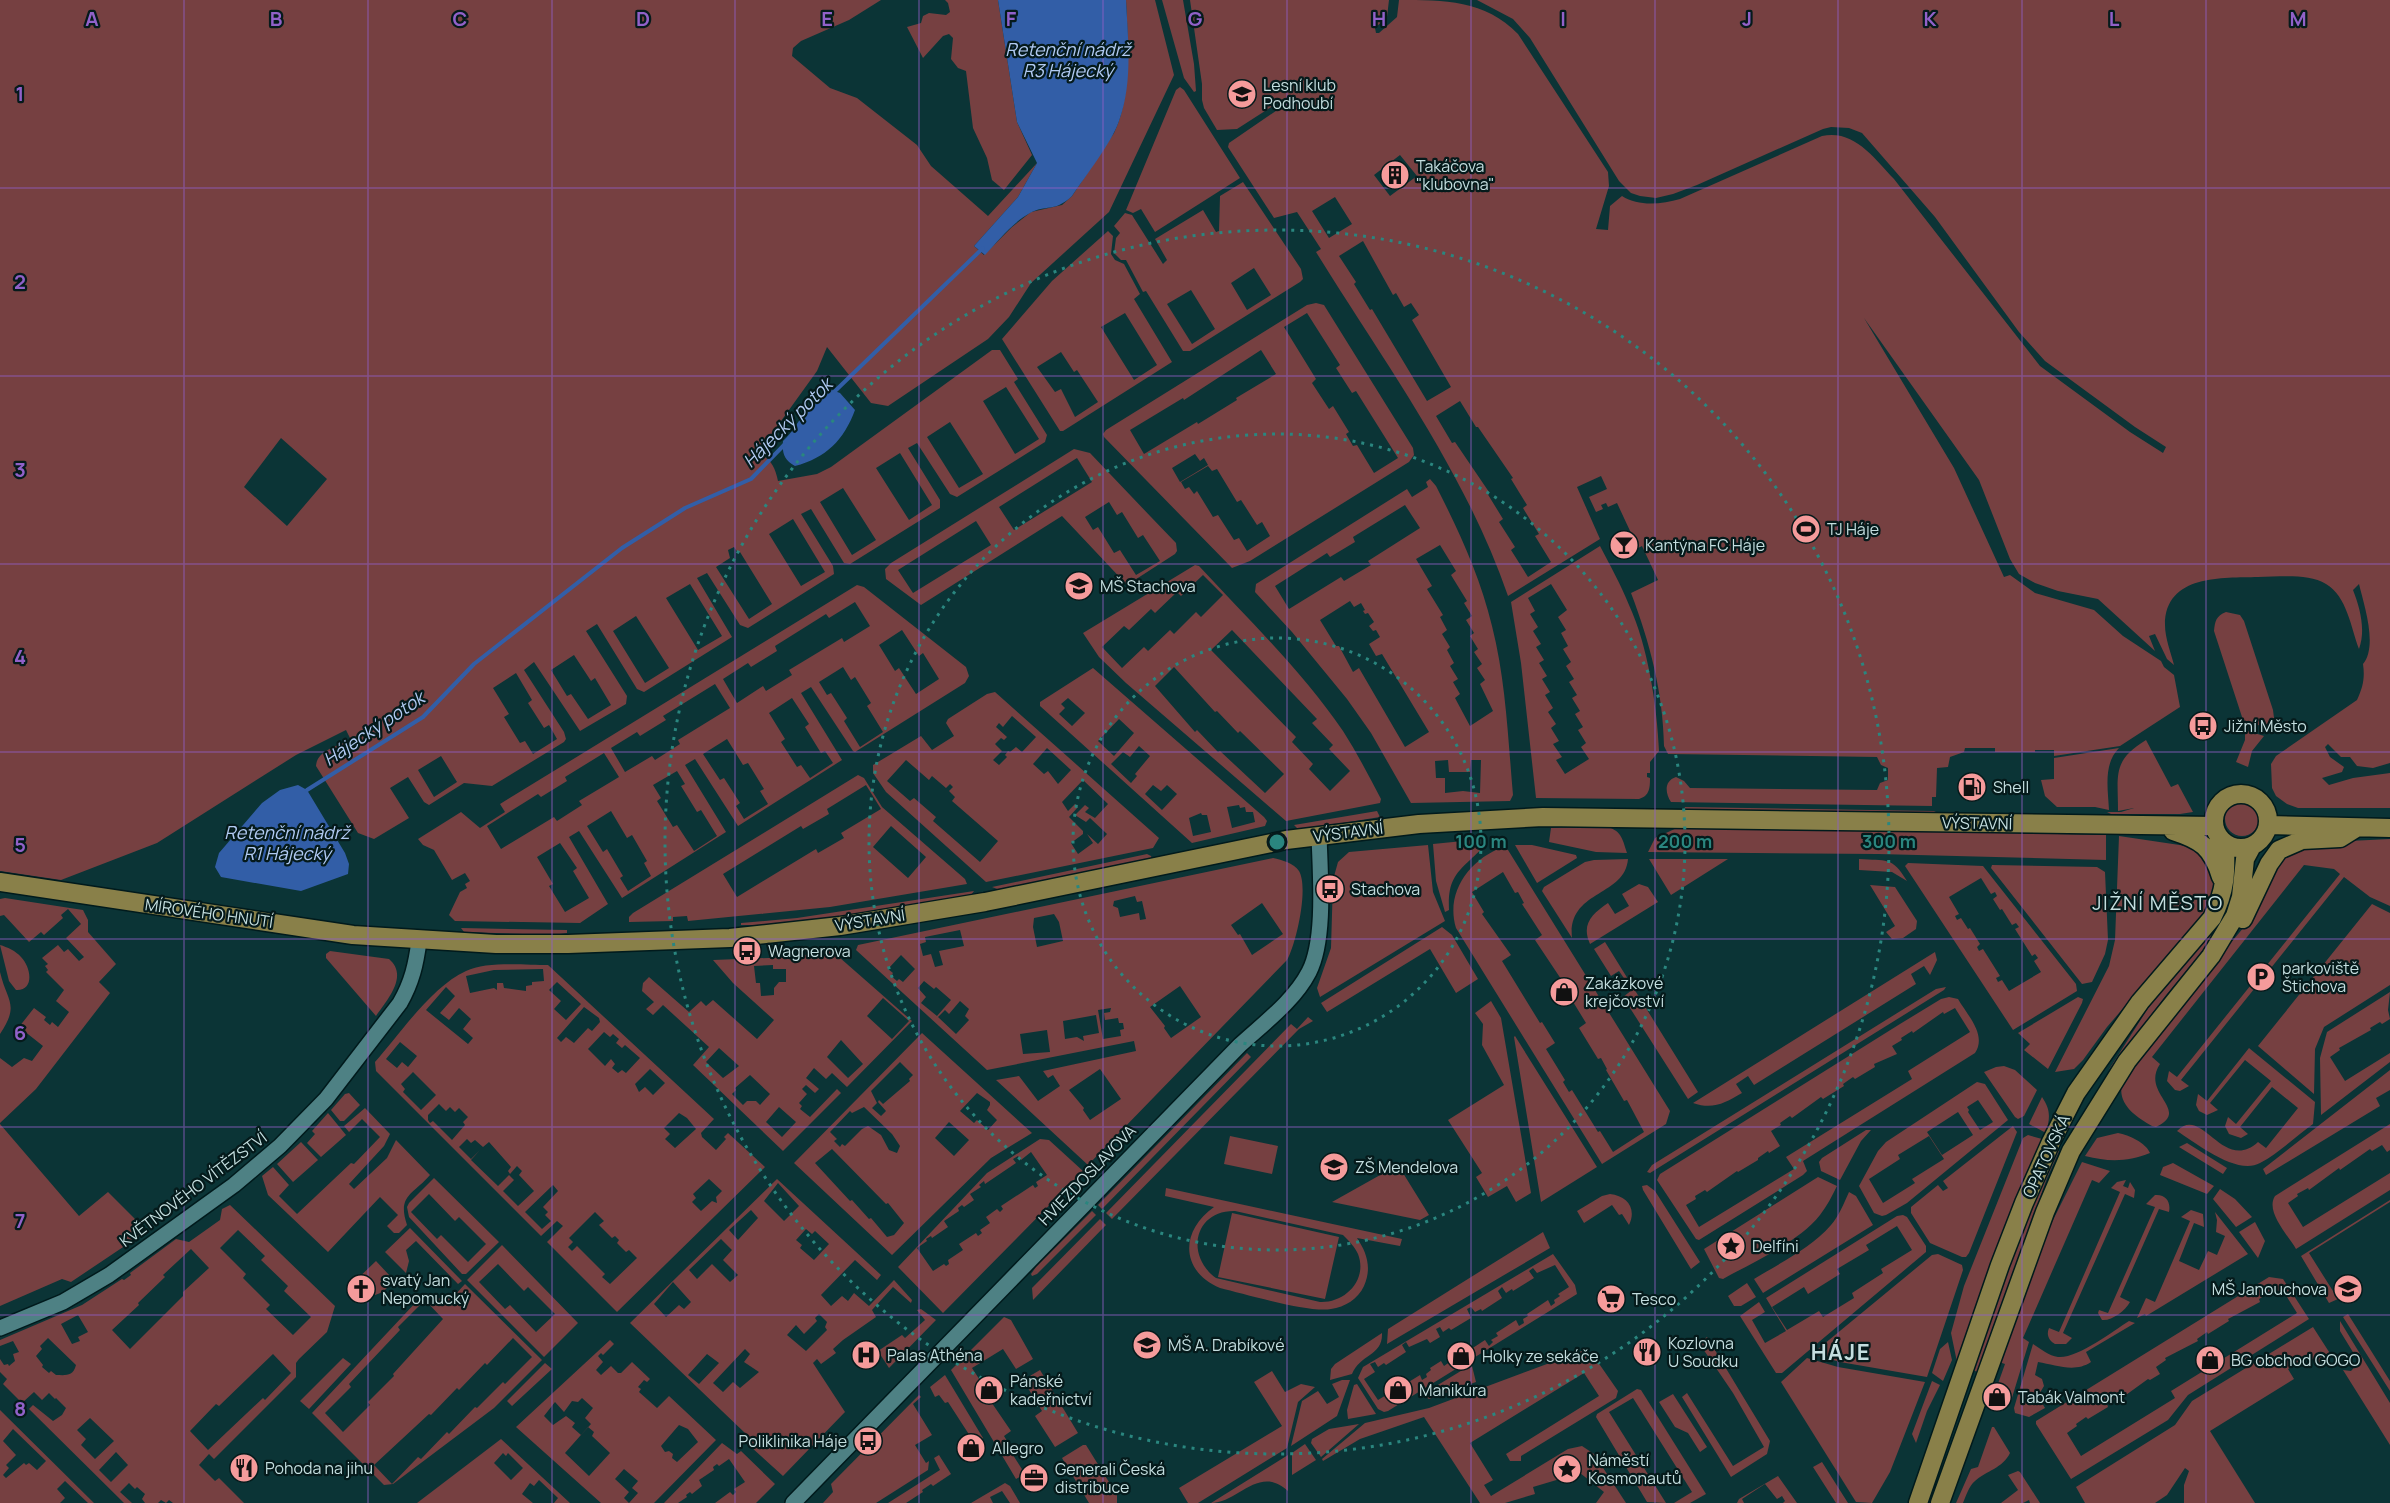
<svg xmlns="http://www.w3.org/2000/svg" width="2390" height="1503" font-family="Manrope,sans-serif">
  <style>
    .green { fill: #764041; fill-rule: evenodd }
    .water { fill: #325ea7 }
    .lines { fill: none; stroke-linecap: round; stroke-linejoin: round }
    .stream { stroke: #325ea7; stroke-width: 4 }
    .minor-casing { stroke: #011a1c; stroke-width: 18 }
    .major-casing { stroke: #011a1c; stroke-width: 21 }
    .minor { stroke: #4e8184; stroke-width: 15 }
    .major { stroke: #898049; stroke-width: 18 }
    .grid { fill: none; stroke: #9161c9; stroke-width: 1.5; stroke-opacity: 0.55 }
    .ring { fill: none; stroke: #2a867f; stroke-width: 3; stroke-dasharray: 3 6 }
    .labels { text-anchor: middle; stroke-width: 4.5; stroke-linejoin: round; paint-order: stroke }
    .poi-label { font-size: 16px; fill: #c4dedf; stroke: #051a1b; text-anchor: start }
    .street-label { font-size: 16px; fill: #c4dedf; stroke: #051a1b }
    .water-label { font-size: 18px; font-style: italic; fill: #b1caf2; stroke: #051a1b }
    .quarter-label { font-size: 20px; letter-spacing: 1.5px; fill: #c4dedf; stroke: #051a1b }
    .district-label { font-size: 22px; font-weight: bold; letter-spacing: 1.5px; fill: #c4dedf; stroke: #051a1b }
    .grid-label { font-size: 20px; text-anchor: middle; font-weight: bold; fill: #9161c9; stroke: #051a1b; stroke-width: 4.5; stroke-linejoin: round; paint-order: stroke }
    .centre { fill: #2a867f; stroke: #051a1b; stroke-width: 3 }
    .ring-label { font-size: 18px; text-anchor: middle; font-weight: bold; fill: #2a867f; stroke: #051a1b; stroke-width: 4.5; stroke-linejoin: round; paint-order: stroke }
  </style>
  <rect width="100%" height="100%" fill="#0b3436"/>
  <path class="green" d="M0,0H881L849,20L801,41L793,48L792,56L830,88L857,98L917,145L931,166L988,216L1037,163L1018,197L974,246L984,255L1012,227L1031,212L1062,205L1072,196L1114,133C1132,97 1128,39 1126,0H1155L1174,75L1109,212L1031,283L1009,317L988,339L888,406L871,403L827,347L817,371L758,453C771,459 775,467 778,481L817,474L831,467L992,350H1000L1018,379L1014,382L1047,435L1045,442L957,497L950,494L917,443L908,448L940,500V508L850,564L844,563L811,509L801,514L833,566L834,574L748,628L740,625L707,573L697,578L732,637L644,692L637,689L597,624L586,631L627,696L626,704L580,731L534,662L524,670L564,732L566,739L564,742L492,786L464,783L429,805L424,802L408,777L390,788L409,818L374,839L358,833L316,766C317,750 338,746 351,740L346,730L296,755L157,843L61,880L0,871ZM1006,387L1039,439L1015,454L983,401ZM950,422L983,474L959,488L927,437ZM281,438L327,479L287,526L244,487ZM900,453L932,505L909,520L876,468ZM843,488L876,540L852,555L820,502ZM793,519L825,572L801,586L769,534ZM734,547L738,553L740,552L772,604L749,619L716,567L730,558L728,550ZM690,584L722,636L698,650L666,598ZM636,616L669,668L645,683L613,631ZM574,655L591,681L595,678L611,705L588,719L571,694L567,696L551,670ZM516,673L532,700L528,703L544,728L549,725L557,739L533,754L525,741L520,743L504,717L509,714L493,688ZM441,756L457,782L434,797L418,770Z
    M945,0H998L1017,122L1032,155L1004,190L992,180L987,158L973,128L966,71L958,68L951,59L953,38L949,34L943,36L923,58L907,27L921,23L923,16L929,13L946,15L950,12L948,3Z
    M1162,0H1183L1194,64L1196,91L1194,92L1184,78Z
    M1190,0H1389L1387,17L1375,28L1376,33H1379L1397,17L1399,0C1444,0 1485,0 1518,34L1608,172L1609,186L1596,229L1608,230L1610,206L1622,196C1639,207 1662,204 1680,199L1822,136C1854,129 1874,158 1894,179L2040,366L2130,432L2163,453L2166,447L2135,427L2045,361L2019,332L1935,217L1862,133L1849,128L1831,127L1823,129L1697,185L1673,194L1656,198L1640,196L1631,193L1619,181L1530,38L1513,19L1477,0H2390V763L2373,768L2357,766L2350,757H2341L2328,744L2325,747L2330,757L2344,767L2342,772L2322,778L2329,785L2353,778L2390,773V808H2298L2287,804L2276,796L2272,788L2271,764L2276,756L2357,700C2363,687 2365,678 2363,664C2378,646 2364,605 2359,584L2353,590C2360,608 2366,630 2359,649C2351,628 2347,596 2326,584C2308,573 2279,577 2258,577C2223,578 2165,574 2165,625C2165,638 2171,653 2174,665L2167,659L2155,634L2149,636L2155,651L2098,599L2058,591L2035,583L2019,574L2010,559L1979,480L1864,318L1954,468L2004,577L2010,575L2035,593L2094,610L2123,636L2161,661L2164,667L2174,675L2180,707L2120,746L2054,756V750H2035V752H1995V748H1965L1964,752L1950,757L1948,767L1937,768L1936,797H1932V806L1671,802C1665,793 1664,781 1676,777L1684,781L1690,788L1877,790L1880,783L1888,780V768L1881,765L1877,757L1668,754L1664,746C1663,692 1650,643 1631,593L1658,580L1642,546L1638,548L1617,503L1608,507L1606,503L1601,505L1603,509L1596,512L1589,497L1607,489L1601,476L1577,487L1600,539L1508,596C1466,474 1389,369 1321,260L1316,252L1321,249L1297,212L1274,218L1228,147L1229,143L1289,102L1285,98L1237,129L1217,130L1204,108L1202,100V84ZM1400,155L1417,176L1390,196L1374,175ZM1335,197L1352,224L1329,238L1312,211ZM1363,241L1393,295L1396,293L1404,307L1411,303L1419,315L1412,320L1451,387L1427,401L1372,309L1370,310L1354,284L1356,282L1339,256ZM1460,401L1476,427H1478L1513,478L1511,479L1527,505L1523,508L1539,534L1535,536L1551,562L1528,577L1511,550L1515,547L1499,522L1503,519L1487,493L1489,492L1455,442L1452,443L1436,416Z
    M1180,87L1184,90L1240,178L1155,232L1141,209L1133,213L1126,210L1176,90Z
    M1243,182L1301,269L1303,279L1300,282L1190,351H1183L1146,291L1143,292L1126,260H1121L1114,253L1116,238L1120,233L1114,226L1125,213L1132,215L1163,264L1167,260L1155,239L1203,210L1216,232L1219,231L1220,196ZM1254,268L1271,295L1247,310L1231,283ZM1191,290L1215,329L1192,344L1167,304Z
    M1108,231L1113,236L1111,254L1115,260L1124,264L1140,294L1134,299L1172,362L1063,431H1060L1002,339L1052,281ZM1125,313L1157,365L1134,380L1101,327ZM1061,352L1074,372L1077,370L1098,402L1075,417L1061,389L1055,392L1037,367Z
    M1316,303L1324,305L1413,448L1414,455L1409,462L1250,561L1232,568L1104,437L1103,434L1106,430L1307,305ZM1307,313L1340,365L1336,368L1352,393L1356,391L1398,458L1374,473L1357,445L1353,446L1346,434L1349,432L1333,406L1329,409L1312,383L1316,379L1284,327ZM1261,350L1276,374L1236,398L1237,400L1198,424L1197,422L1144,454L1130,430L1183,398L1184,400ZM1195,454L1200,461L1204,458L1208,465L1180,482L1172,468ZM1208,466L1212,471L1217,469L1237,502L1241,500L1257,525L1262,522L1270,536L1247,551L1239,538L1234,540L1218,515L1213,517L1197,491L1194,494L1189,487L1185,489L1181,482Z
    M1074,449L1090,453L1151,517L1176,543L1177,551L1175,554L1127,585L1062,516L921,605L886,579L885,569L891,563ZM1077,458L1092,482L1014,530L999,507ZM1109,502L1117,515L1122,512L1138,538L1143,535L1160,561L1136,575L1120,550L1114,553L1098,527L1093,530L1085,517ZM976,521L991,545L913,593L898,570Z
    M1430,479L1436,486C1459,531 1480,576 1492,626C1506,681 1508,739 1513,795L1510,801L1411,803L1371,733L1347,699L1292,632L1255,592L1256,584L1407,489L1412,497L1428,487L1426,482ZM1405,505L1420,528L1368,561L1371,565L1344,581L1341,577L1289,609L1275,586L1327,553L1330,557L1355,542L1353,537ZM1440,545L1456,571L1451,575L1467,601L1464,603L1472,616L1466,620L1474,633L1470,636L1478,649L1474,652L1482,664L1477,668L1485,680L1480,684L1493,711L1470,726L1455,698L1460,694L1453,682L1458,679L1450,666L1454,663L1447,650L1450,647L1442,634L1447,630L1440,617L1443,615L1427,589L1432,586L1416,559ZM1350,601L1354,607L1361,603L1365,610L1363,611L1365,614L1368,613L1374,622L1369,626L1373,631L1376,630L1380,637L1369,644L1376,656L1382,654L1429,732L1405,747L1359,668L1353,672L1339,646H1336L1320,620ZM1448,760L1449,772H1470L1471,760H1481L1480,793L1463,791L1445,793V778H1436L1435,761Z
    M1600,546C1610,565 1621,585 1629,605C1648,646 1657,706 1659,751L1650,762V773H1647V777L1650,778C1650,787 1650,796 1639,799L1536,798L1521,663L1511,602ZM1551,584L1567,610L1558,617L1566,630L1561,633L1568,646L1563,649L1571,662L1566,666L1574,679L1569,682L1577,695L1572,698L1580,711L1575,714L1583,727L1578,730L1586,743L1581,747L1589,759L1565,774L1556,760L1562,757L1553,744L1559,741L1551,728L1556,724L1548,712L1553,708L1545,695L1550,692L1542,679L1547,676L1539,663L1544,660L1536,647L1541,644L1533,631L1538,627L1530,614L1535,611L1528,598Z
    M1195,565L1199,566C1248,619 1302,671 1343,731C1357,753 1369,776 1381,799L1380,803L1286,821L1126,683L1099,657L1083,633ZM1203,575L1223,595L1201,617L1196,612L1174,634L1170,630L1148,651L1144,647L1122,668L1102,647L1124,626L1129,630L1151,609L1155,613L1177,592L1181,596ZM1232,630L1317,719L1312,723L1333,745L1329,749L1350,771L1330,791L1309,769L1313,764L1292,742L1296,737L1211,650ZM1174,667L1215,712L1217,711L1238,733L1240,731L1284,774L1265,793L1220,751L1218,752L1197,730L1195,732L1155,686Z
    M857,585L864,587L966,667L969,676L965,683L855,752L853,751L811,687L801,693L842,760L738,826L695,759L685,765L726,832L622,898L579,831L569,837L608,904L580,923L455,921L449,915L460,892L467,888L465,884L470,881L465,873L452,880L434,850L423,845L418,839L461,812L480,828L505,812L500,804ZM855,602L870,626L844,642L842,638L789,670L792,675L766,691L763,686L737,703L723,679L748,663L751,667L777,651L775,646L826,614L829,618ZM902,630L919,656L923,653L939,679L916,694L899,668L895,671L879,645ZM843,667L851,680L855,677L871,703L867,706L883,732L860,747L844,721L847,718L831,693L827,695L819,682ZM715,684L730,708L678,740L680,744L655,760L652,756L625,772L611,748L637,732L640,736L666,720L663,716ZM792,698L809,724L805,727L821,753L825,751L833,763L810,778L801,765L797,767L781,742L785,739L769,713ZM727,739L743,765L748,763L764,789L760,791L768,804L744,819L736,806L740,803L724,778L720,780L703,754ZM604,753L619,777L579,801L582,805L557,821L554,817L501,849L487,826L538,794L541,797L567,781L565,777ZM677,771L685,784L681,786L697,812L701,810L717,836L694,851L677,825L673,827L657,801L661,798L653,785ZM611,811L627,838L632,835L647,861L644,863L651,876L628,891L620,878L623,876L607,849L603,852L587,826ZM560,843L577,868L573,871L589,898L565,912L549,886L553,884L537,857Z
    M2226,612L2240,615L2244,621L2273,710L2274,718L2270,729L2243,720L2214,631C2215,621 2216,616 2226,612Z
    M1093,668L1264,817L1267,821L1265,826L1192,843L1040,706V702ZM1068,698L1085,713L1072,726L1059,714L1065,708L1061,704ZM1119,719L1134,733L1114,756L1098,741ZM1139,746L1150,756L1135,774L1137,776L1131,783L1111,764L1123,752L1130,757ZM1167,785L1177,794L1162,810L1145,794L1153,785L1161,791ZM1239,805L1240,808L1245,807L1246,812H1253L1255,822L1232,828L1227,807ZM1201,813L1202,815H1207L1211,832L1193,836L1189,818Z
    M995,692L1159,838L1153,848L986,882L886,792L873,773V765L921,736L932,750L954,736L946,723L948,719L987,694ZM1012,716L1036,737L1022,752L1016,747L1010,752L1008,751L1005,755L1007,757L999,765L993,760L1002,751L995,744L1001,738L1004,740L1007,737L996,727L999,723L1003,727ZM1047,748L1071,770L1058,784L1048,771L1044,774L1033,764ZM906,760L929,780L932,776L946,788L950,784L953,787L949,791L955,797L952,801L998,841L980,862L933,821L936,817L914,798L910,801L887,781ZM1083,780L1108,804L1095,818L1085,812L1089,808L1085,805L1075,815L1086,822L1090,818L1107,834L1098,844L1087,834L1093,843L1078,854L1071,843L1083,834V831L1069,817L1078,807L1075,804L1068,811L1062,802Z
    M2245,730L2264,736L2252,751L2248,767L2236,762L2245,740Z
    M2146,740L2171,787L2178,784L2193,812L2180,814H2111L2107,812H2121L2134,808L2118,811C2118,774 2112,761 2146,740Z
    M2119,748C2103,764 2108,789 2109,810L2095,807H2057L2045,796L2041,780L2054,779V758Z
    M858,775L864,778L882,807L965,879L967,884L830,907L688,921L687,916L673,917V921L629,922V917L633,913ZM866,785L881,809L841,833L844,838L818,853L816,849L737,897L723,874L801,826L803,829L829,814L827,809ZM891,826L926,857L908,878L873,847Z
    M2225 819a17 17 0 1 1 34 0a17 17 0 1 1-34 0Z
    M1685,807L1934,811L1940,814L1684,810Z
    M1377,811L1380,817L1299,830L1294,825Z
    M1604,826C1621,830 1622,837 1627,853L1596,852L1549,842L1551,828Z
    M1679,827L2106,835V860L1878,854L1648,852L1655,838Z
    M2119,836L2193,847L2205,855L2216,887L2205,913L2107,1027L2083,1060L2074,1069L2055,1072L2109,966L2115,940Z
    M1483,839L1485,842C1483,849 1476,854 1470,860C1452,876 1448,886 1449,910L1445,912L1436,881L1433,844Z
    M2390,839V906L2370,897L2344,877L2181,1080L2189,1086L2180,1091L2175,1090L2167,1081L2169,1071L2177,1077L2340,874L2334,869L2304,865L2152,1057L2160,1064C2140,1094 2192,1110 2156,1127L2152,1126C2136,1117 2115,1103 2123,1081L2175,1010L2244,927L2278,861L2308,843Z
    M1428,845L1433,892L1445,921L1320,997L1317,988L1331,948L1333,880L1338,862L1349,852Z
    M1515,845H1532L1576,855L1577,858L1537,883Z
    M1503,847L1508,850L1670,1111L1666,1124L1602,1164L1456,928C1445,892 1470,859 1503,847ZM1503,872L1515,893L1518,892L1524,903L1522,904L1542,935L1535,940L1569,991L1567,992L1586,1023L1579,1028L1598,1059L1601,1058L1607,1069L1606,1070L1624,1101L1627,1100L1644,1132L1613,1152L1600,1131L1598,1132L1572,1090L1569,1092L1563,1082L1565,1080L1546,1049L1555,1043L1542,1022L1540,1023L1502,961L1511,955L1482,914L1484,912L1472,892Z
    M1147,854L1151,856L1152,859L1000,890L992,887Z
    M2235,854L2238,855L2239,881L2221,929L2167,994L2108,1071L2152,1002L2222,916L2232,890Z
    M1273,858C1282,860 1294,863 1299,871C1309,888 1296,944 1287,960L1088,1165L996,1080L1019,1076L1038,1101L1060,1086L1053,1075L1048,1078L1043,1071L1136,1051L1134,1041L987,1070L856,950L858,945ZM1135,896L1137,902L1142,901L1146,919L1140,920L1139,913L1120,917L1118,908L1113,906L1114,901ZM1262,903L1283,934L1252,955L1240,934L1238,935L1231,925ZM1054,914L1059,922L1063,941L1037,947L1033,927L1034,918ZM960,930L964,946L939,951L943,965L935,967L931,954L923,956L920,944L926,942L925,937ZM901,955L915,969L903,982L899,979L897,981L891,976L893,973L888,969ZM924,981L934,989L936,987L951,1000L937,1016L921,1003L926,997L918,988ZM1180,986L1201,1017L1171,1038L1164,1028L1165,1026L1150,1007ZM960,1001L969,1009L965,1016L969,1020L956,1034L938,1017L945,1010L949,1014ZM1111,1008L1110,1012L1104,1013L1105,1020L1118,1018L1119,1023H1123L1124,1029L1120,1030L1121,1036L1103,1039L1098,1010ZM1096,1015L1099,1033L1083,1036L1084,1041L1077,1037L1065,1039L1063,1021ZM1047,1030L1050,1052L1023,1054L1020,1034ZM1100,1069L1121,1099L1090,1120L1083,1110L1084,1108L1069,1090Z
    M1628,859C1625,897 1567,890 1572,938L1542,891L1544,887L1585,862L1594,860Z
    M1649,859H1728L1671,895Z
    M1859,859C1886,861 1892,856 1907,881L1892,872L1859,870Z
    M1908,863L1983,866L2076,984L2077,991L2013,1030L1905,866ZM1981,878L1991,894L1995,892L1997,896L1993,899L2000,910L2002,909L2012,925L2016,923L2019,927L2015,929L2032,956L2035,954L2038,958L2034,961L2041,972L2009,991L2002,980L1998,982L1996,978L2000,976L1983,949L1979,951L1977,947L1980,944L1970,928L1968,929L1961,918L1957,920L1955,916L1959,914L1949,897Z
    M1992,865L2097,867L2105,872L2108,940L2105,954L2092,982L2082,984L1991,868Z
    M1639,884L1648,887L1658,902L1590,944C1581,924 1592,914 1608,903L1615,914L1629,906L1622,894Z
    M1870,885L1895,887L1917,921L1916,929L1903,938L1892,939L1886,932L1895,926Z
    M974,891L971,895C895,909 818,926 741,925V923L797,918Z
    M5,898L83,910L88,920V932L116,964L99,982L110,993L36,1089L0,1123V1058L12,1067L24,1058L32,1061L43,1046L19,1027L34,1008L46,1017L44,1020L50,1025L52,1022L58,1027L69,1012L56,1001L64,990L46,972L48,970L45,966L48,964L42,958L58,945L64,952L68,949L79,961L84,957L66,938L81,924L68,909L61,915L63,918L44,935L41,932L29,942L4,915L0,916V899Z
    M2372,904L2390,913V985L2324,1027L2315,1049L2314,1094L2258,1046Z
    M1442,927L1452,935L1478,979L1456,993L1430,949L1327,1012L1321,1003Z
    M461,928L567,930V933L553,935L464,932Z
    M1605,942L1698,1092L1688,1099L1623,997L1632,990L1619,971L1611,976L1594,949Z
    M0,945C7,947 16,951 21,957C31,967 35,991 16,990L9,981Z
    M831,950L912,1021L847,1087L832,1073L826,1079L814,1068L806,1078L819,1089L815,1093L806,1085L802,1089L807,1094L799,1103L802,1106L800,1109L810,1117L837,1089L841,1093L783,1151L693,1065L709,1047L663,1005L653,1015L646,1009L654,1002L642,991L643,983L649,977L689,1012L701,1001L706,1006L713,1000L757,1039L774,1020L733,983L713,960L794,957ZM773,965V969H786V982H779L774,988V995L761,996L760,983H756L754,966ZM883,998L909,1021L892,1039L867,1016ZM841,1040L863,1064L848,1078L827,1057ZM719,1048L739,1066L723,1078L706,1062ZM750,1075L770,1094L760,1105L756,1101H747L743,1105L732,1094L736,1090L735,1088ZM779,1107L796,1122L782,1137L766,1122Z
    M330,951L389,959C409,976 387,1000 376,1016L326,958V954Z
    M1935,952L1937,960L1930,975L1924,966L1911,974L1916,984L1754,1085L1748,1076L1736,1084L1742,1093C1725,1103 1713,1110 1693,1103Z
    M548,965L714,1119L701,1133L702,1137L716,1150L726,1139L724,1137L728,1133L765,1167L617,1312L547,1242L563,1226L557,1221L541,1236L376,1071L375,1062C400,1034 431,987 466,971C486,961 525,965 548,965ZM543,969L544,981L532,982V985L526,986V991L504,988L503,983H497V990L494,988L470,993L466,976L494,970ZM557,982L581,1004L566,1020L554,1009L561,1001L549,990ZM446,987L455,996L440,1013L449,1020L459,1008L471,1019L463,1029L473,1038L468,1044L426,1010ZM584,1007L599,1018L600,1022L592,1031L588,1028L574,1043L566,1037L561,1042L557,1038ZM604,1032L610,1037L613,1034L619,1039L616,1043L622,1048L625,1045L640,1058L626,1073L622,1070L618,1073L612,1068L615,1064L611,1059L605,1066L588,1049ZM400,1042L417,1056L408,1067L402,1062L397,1068L386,1059ZM650,1069L665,1083L653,1095L645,1087L639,1092L635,1084ZM413,1072L436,1095L421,1110L403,1092L405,1089L401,1084ZM439,1104L446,1111L450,1107L455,1112L459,1108L468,1117L463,1122L465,1125L452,1140L433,1121L430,1123L428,1120V1115ZM679,1113L687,1118L696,1129L675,1148L665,1139L670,1134L664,1128ZM467,1139L471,1143L475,1140L483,1147L489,1142L511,1167L508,1171L510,1174L517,1166L522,1171L519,1175L534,1191L518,1206L503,1191L514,1180L509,1175L498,1186L471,1160L480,1150L471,1159L459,1147ZM709,1179L722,1191L716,1197L717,1203L712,1201L701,1211L692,1202L696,1198L693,1194ZM553,1185L558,1191L543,1207L548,1212L545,1215L551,1221L542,1229L525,1212ZM595,1212L604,1221L599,1225L612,1238L615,1236L619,1240L617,1243L626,1252L629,1250L637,1258L610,1284L602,1277L605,1274L577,1246L572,1251L568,1247L573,1242L569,1238Z
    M0,972C7,1002 20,1004 0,1034Z
    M1946,987L1944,990L1650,1173L1647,1172L1652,1165L1936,989Z
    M2390,992L2388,1010L2390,1019L2382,1024L2380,1022L2370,1028L2371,1030L2339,1048L2340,1050L2330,1057L2345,1081L2390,1053V1062L2321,1115L2320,1058L2327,1032Z
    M1949,997L1958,999C1968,1016 1987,1035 1975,1053L1803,1161L1807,1171L1803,1175L1699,1240L1696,1239L1657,1180L1660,1174L1900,1024L1941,999ZM1955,1008L1970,1032L1908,1071L1912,1079L1786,1157L1794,1169L1699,1227L1686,1205L1696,1199L1695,1196L1705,1190L1707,1192L1737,1171L1738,1172L1758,1160V1158L1768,1151L1769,1153L1780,1146L1771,1131L1781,1125L1780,1123L1790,1116L1792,1118L1821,1097L1823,1099L1844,1086L1843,1084L1853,1077L1855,1079L1875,1067L1874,1064L1897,1054L1892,1046L1902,1040L1901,1038L1912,1031L1913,1033L1943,1012L1944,1014Z
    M2078,997L2083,999L2082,1003L2048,1069L2024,1050L2030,1044L2018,1033Z
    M1491,1001L1501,1018L1531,1193L1516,1202L1507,1186L1488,1197L1476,1177L1482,1173L1448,1120L1504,1085L1482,1045L1483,1024L1475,1013Z
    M1308,1017L1313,1021L1299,1029L1112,1219L1106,1213L1291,1024L1297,1029Z
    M922,1033L1032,1133L991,1158L892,1255L794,1163ZM900,1062L913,1075L909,1079L910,1081L883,1104L879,1100L878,1102L886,1111L881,1116L872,1108L877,1103L871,1091ZM977,1093L990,1102V1105L987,1110L997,1120L988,1130L977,1120L974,1123L960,1111ZM864,1107L892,1134L900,1146L897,1153L889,1150L881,1135L868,1126L862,1129L845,1146L842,1144L840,1147L834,1141L837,1139L830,1132L850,1111L852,1113ZM949,1122L969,1140L954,1156L935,1138ZM832,1149L886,1204L888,1203L904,1223L894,1235L887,1237L871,1218L869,1219L852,1200L850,1201L815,1163Z
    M1515,1036L1597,1167L1541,1202L1514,1037Z
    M2249,1048L2315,1102L2313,1124C2296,1136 2279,1153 2260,1163C2237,1176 2196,1143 2177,1131C2202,1104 2223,1174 2258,1142L2266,1148L2298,1108L2272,1087L2240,1127L2248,1134L2241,1138L2229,1134L2225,1126L2228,1117L2236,1124L2271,1081L2245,1060L2210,1103L2218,1110L2207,1115L2199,1111L2196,1105L2198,1094L2207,1101Z
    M1247,1053L1251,1057L1102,1209L1098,1205Z
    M2004,1066L2015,1070L2037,1090L2024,1116L2018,1119L2015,1117L1984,1072L1996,1067Z
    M2390,1070V1090L2376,1098L2380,1106L2266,1175L2263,1169Z
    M1977,1082L1985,1084L2008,1120L1907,1203L1886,1215L1882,1216L1874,1213L1859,1186L1878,1151L1886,1142ZM1978,1100L1993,1122L1980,1130L1968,1112L1969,1110L1967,1107ZM1958,1112L1973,1135L1942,1155L1927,1132ZM1929,1136L1944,1159L1912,1179L1915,1183L1883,1203L1869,1179L1900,1159L1898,1155Z
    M349,1093L360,1105L344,1121H340L331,1110L345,1094Z
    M2042,1097C2051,1110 2050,1118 2046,1133L2029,1124Z
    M365,1108L390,1134L384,1146L349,1184L354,1189L387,1158L396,1140L430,1175C413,1195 397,1195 407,1225L399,1233H394L387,1226L398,1215L380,1197L328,1252L268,1195L262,1176L273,1167L289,1185L279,1196L297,1214L351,1163L354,1164L380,1137L362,1119L349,1132L344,1126Z
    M328,1113L346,1135L321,1157L307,1143L315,1134L312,1131Z
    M0,1124L79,1216L108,1192L147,1231L71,1282L62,1279L0,1306Z
    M2390,1124V1150L2387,1152L2382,1145L2372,1151L2370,1149L2340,1170L2339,1168L2309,1190L2308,1188L2297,1194L2298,1196L2288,1203L2303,1227L2390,1173V1190L2296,1249C2288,1235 2265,1212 2275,1196Z
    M2013,1126L2017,1132L1969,1253L1966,1257H1962L1930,1243L1911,1213V1207L1938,1185L1943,1191L1948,1188L1943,1181Z
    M1866,1130H1871L1861,1141L1840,1180L1821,1171L1819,1162L1822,1158Z
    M2118,1133C2129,1135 2146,1143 2150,1153C2127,1162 2109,1162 2085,1156L2097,1138Z
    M2028,1135L2042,1139L2008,1221L1957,1362L1951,1333L1964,1286L2023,1138Z
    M1230,1136L1278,1146L1272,1174L1224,1164Z
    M1040,1139L1049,1140L1083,1171L943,1313L898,1267L987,1173ZM1031,1152L1047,1175L1036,1182L1038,1186L1035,1188L1033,1185L1001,1206L1003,1209L1000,1212L997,1209L986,1217L990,1223L980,1230L982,1233L978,1236L976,1233L959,1244L963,1250L948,1260L949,1264L946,1266L944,1264L933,1271L917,1248L927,1241L926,1239L931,1236L932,1238L948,1227L944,1221L959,1211L958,1208L962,1205L964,1207L974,1200L970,1194L981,1187L979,1185L984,1181L985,1184L1016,1163L1013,1159L1018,1156L1021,1160Z
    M301,1142L318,1160L293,1182L277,1164Z
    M2187,1143L2227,1168L2223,1174L2179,1147Z
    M2056,1149L2059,1151L2047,1178L1978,1372L1972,1370L2019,1237Z
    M2082,1162L2110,1171L2099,1183L2092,1180L2023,1338L2029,1342L2011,1401L2003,1405L1999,1402L2000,1393L1995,1392L2005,1364L1999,1362L2044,1238Z
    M2173,1163L2214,1186L2207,1194L2160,1175L2163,1167Z
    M1398,1165L1429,1215L1420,1220L1332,1202Z
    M1818,1177L1837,1186C1832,1196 1827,1206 1820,1215C1799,1242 1753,1262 1723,1279L1719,1278L1704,1249Z
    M434,1178L499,1242L466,1274H462L409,1217L407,1207L409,1203ZM429,1194L455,1221L459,1217L486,1244L468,1262L441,1235L437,1239L411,1212Z
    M777,1179L881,1275L877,1280L855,1260L821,1295L831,1306L842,1296L848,1301L854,1293L869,1306L894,1280L912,1300L911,1303L893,1287L872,1310L876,1317L843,1340L833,1349L836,1353L821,1364L817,1359L813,1363L845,1412L783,1476L741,1438L745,1433L630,1323ZM778,1183L799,1206L784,1221L764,1201ZM751,1210L758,1218L738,1240L729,1230ZM806,1229L812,1234L815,1231L829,1244L814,1260L800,1248L802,1245L796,1240ZM721,1239L732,1250L723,1260L738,1275L730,1282L712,1264L697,1279L689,1270ZM673,1282L691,1302L684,1309L679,1305L666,1317L654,1304ZM819,1314L827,1322L825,1327L827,1330L806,1351L787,1335L796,1325L804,1334L817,1321L815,1318ZM745,1349L750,1354L744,1362L759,1372L740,1388L733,1382L723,1392L713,1383ZM707,1354L719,1363L699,1384L688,1375Z
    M2126,1180L2123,1186L2128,1188L2130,1182L2135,1190L2134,1198L2125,1194L2063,1333L2072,1338L2066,1344H2055C2049,1341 2046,1335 2049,1328L2059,1332L2120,1192L2111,1188L2117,1182Z
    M1647,1185L1655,1191L1700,1262L1691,1269L1643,1190L1642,1186Z
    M1166,1188L1402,1239L1400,1246L1357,1238C1367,1253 1372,1268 1364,1286C1358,1299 1345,1307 1331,1309C1309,1313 1245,1294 1220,1288C1180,1271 1180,1231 1214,1207L1165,1196ZM1235,1211L1343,1235C1349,1241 1355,1247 1358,1254C1368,1280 1345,1303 1320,1302L1216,1278C1185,1256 1194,1210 1235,1211Z
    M2220,1189L2235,1199L2252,1217L2236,1227L2213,1199Z
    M1849,1192L1856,1196L1873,1225L1763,1293L1754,1279C1780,1263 1811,1248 1831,1225C1839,1216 1844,1203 1849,1192Z
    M1610,1194C1627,1196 1637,1208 1629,1225L1622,1214L1619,1215L1612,1205L1584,1223L1577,1211L1602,1196Z
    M2155,1195C2166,1194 2171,1202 2169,1212L2159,1209L2120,1297L2130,1302C2125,1311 2112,1321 2102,1320L2098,1313L2099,1310L2108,1313L2155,1207L2146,1204Z
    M2390,1200V1202L2309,1253L2338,1299L2329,1303L2301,1256Z
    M230,1205L335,1306L327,1332L299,1359L296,1363V1377L214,1459L209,1454L199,1465L215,1481L219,1478L244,1503H173L169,1500L166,1503L161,1500L158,1503H145L142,1499L145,1494L137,1487L135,1489L129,1483L120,1492L132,1503H124L29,1409L33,1405L53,1421L62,1415L66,1408L56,1398L55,1399L49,1393L42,1400L34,1392L22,1403L3,1384L7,1379L0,1372V1359L4,1365L8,1364L9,1366L15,1361L13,1354L19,1352L13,1341L0,1346V1340L82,1305L122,1279L124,1280L131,1275L130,1273L176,1239L189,1242L220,1220L222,1209ZM238,1230L265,1256L261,1260L288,1286L284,1291L311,1317L293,1335L266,1309L270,1305L243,1278L246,1274L220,1248ZM191,1249L209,1268L183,1292V1296L130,1349L112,1330L139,1305L138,1303L165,1277L163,1275ZM78,1315L88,1332L78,1337L80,1341L72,1344L61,1324ZM48,1338L76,1365C73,1377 65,1375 56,1375L51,1371L49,1373L42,1367L43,1365L36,1356L42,1349L40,1346ZM273,1354L291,1373L265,1400L263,1398L208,1450L190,1431L216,1404L219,1406ZM90,1418L114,1441L95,1459L81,1445L86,1439L77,1430ZM116,1452L128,1465L111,1482L99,1470Z
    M2191,1210L2203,1214L2204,1227L2194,1223L2179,1261L2199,1270L2208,1251L2217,1255L2225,1236L2216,1232L2217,1220L2215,1212L2248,1254L2146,1316L2145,1314L2137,1318L2146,1298L2155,1302L2190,1221L2181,1217Z
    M1092,1211L1096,1215L1037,1274L1032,1276L1031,1274L1036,1267Z
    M1232,1213L1339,1237L1325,1299L1218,1277Z
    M1903,1215L1907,1217L1926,1246V1252L1782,1373H1776L1740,1316L1759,1302L1765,1312L1752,1320L1765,1343L1786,1331L1766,1298L1897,1216ZM1897,1226L1912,1250L1881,1269L1883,1273L1852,1293L1854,1298L1823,1317L1819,1311L1787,1330L1772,1307L1804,1287L1808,1294L1840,1274L1837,1269L1869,1250L1866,1245Z
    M1100,1219L1106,1225L1033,1300L1032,1288Z
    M2255,1222L2265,1241L2258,1258L2239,1232Z
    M410,1228L462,1281L458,1284L416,1241L406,1250L409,1261L406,1273L385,1252Z
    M1543,1232L1550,1248L1387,1344L1388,1329Z
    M502,1245L578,1323L544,1357L467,1280ZM498,1264L524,1291L528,1287L555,1314L536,1332L510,1305L505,1309L479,1282Z
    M1553,1254L1575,1285L1577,1294L1388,1411L1384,1412L1378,1409L1358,1378L1363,1367ZM1555,1265L1569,1287L1558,1294L1560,1296L1554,1300L1555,1303L1551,1306L1548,1300L1527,1314L1528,1316L1523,1319L1524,1323L1519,1326L1516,1320L1496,1333L1498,1336L1491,1340L1493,1342L1489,1346L1485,1340L1465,1353L1466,1355L1460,1359L1462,1362L1457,1365L1454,1359L1444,1366L1441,1361L1430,1368L1431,1370L1426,1374L1427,1377L1422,1380L1420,1375L1399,1388L1400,1390L1395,1394L1396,1397L1391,1400L1388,1394L1378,1400L1364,1379L1375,1372L1370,1364L1375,1362L1378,1367L1384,1363L1386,1365L1406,1352L1402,1345L1406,1342L1409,1347L1427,1339L1430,1343L1440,1337L1436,1329L1440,1327L1443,1332L1449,1328L1451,1330L1471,1318L1467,1309L1471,1307L1475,1312L1481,1309L1482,1311L1502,1298L1498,1291L1502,1287L1506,1293L1512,1289L1513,1291L1534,1278L1529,1271L1533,1268L1537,1273Z
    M1938,1254L1962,1265L1963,1270L1927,1377L1840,1362L1812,1354L1932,1255Z
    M376,1261L390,1276L383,1283L387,1288C375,1300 361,1296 351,1285Z
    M2269,1277L2283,1279L2309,1319L2188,1395L2168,1420L2071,1479L2036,1424V1421ZM2282,1289L2297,1313L2171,1391L2175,1398L2081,1456L2067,1433L2077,1426L2076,1424L2086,1417L2088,1419L2108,1407L2107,1404L2117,1398L2119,1400L2148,1379L2150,1380L2160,1374L2156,1367L2166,1360L2165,1358L2198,1341L2197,1339L2207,1332L2208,1334L2229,1321L2228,1319L2260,1302L2259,1299L2269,1293L2271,1295Z
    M1747,1283L1756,1297L1741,1306H1734L1728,1296Z
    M465,1284L542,1360L494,1408L393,1484L384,1485L312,1413L418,1300L453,1297ZM425,1300L443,1319L393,1374L394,1376L368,1402L370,1405L343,1432L325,1413L351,1387L349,1384L400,1330L398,1327ZM513,1338L532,1357L505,1384L503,1382L477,1408L475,1407L449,1434L447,1432L421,1459L418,1457L392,1484L374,1465L429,1414L431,1415L457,1388L459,1390L485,1363L487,1365Z
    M921,1309L936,1320L889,1368L878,1351L902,1335L905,1338L925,1320L917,1310Z
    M2348,1314L2390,1381V1391L2343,1317Z
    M1004,1317L1011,1320L1033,1359L1016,1369L1003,1349L972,1368L985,1388L983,1390L1011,1431L1004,1436L1010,1446L1008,1447L1025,1474L1016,1479L951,1370Z
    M2129,1321L2135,1323L2086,1352L2091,1362C2075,1373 2056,1365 2038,1362L2035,1375L2042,1379L2044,1386L2038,1396L2045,1408L2029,1417L2015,1413L2014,1408L2033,1344C2041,1349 2049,1356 2058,1357C2077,1359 2113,1331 2129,1321Z
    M2340,1321L2390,1403V1445L2343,1370L2351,1371L2359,1362L2340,1331Z
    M2313,1327L2331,1355L2328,1362L2325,1359L2316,1365L2310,1355L2288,1369L2294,1379L2210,1431L2255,1503H2184V1485L2189,1471L2185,1468L2167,1495L2155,1503H2085L2076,1487L2175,1425L2192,1401Z
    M1382,1333C1383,1356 1360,1354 1352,1374L1330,1380L1331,1369L1335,1364Z
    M1707,1337L1770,1441L1767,1454L1731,1477L1682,1397L1687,1393L1733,1466L1764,1447L1733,1393L1699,1343Z
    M610,1340L614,1344L603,1355L601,1353L598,1356L603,1362L596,1370L601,1375L611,1366L618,1373H621L632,1362L650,1379L647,1382L644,1380L638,1387L641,1389L639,1392L657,1408L669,1396L716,1440L654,1503H601L516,1427ZM582,1398L593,1408L585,1418L591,1424L581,1435L572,1427L575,1423L566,1416L553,1425L544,1416L555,1402L564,1412L572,1401L578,1402ZM679,1425L688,1429L698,1442L677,1462L672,1458L673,1454L669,1451L665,1452L661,1446ZM588,1427L594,1432L592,1436L610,1453L589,1476L565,1453ZM624,1469L638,1481L632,1488L638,1493L629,1503L624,1498L629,1492L615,1479Z
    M1948,1342L1952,1360L1943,1381L1932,1373L1940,1349Z
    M1582,1351L1593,1355L1618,1391L1616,1398L1521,1456V1461H1510L1506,1454L1599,1396L1584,1373L1470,1443L1493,1480L1484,1485L1491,1496L1568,1449L1582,1446L1594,1454L1626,1503H1596L1604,1492L1580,1473L1533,1487L1535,1494L1505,1503H1480L1424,1417L1360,1439L1323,1461L1322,1459L1365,1423L1429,1408Z
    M343,1358L351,1364L309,1409L300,1401Z
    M1807,1358L1838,1367L1925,1382L1890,1472L1872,1503L1856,1502L1781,1382Z
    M545,1363L552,1369L512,1406L507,1401Z
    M1469,1366H1472L1476,1382L1429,1399L1426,1397L1428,1391Z
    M1040,1370L1078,1433L1055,1447L1035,1416L1042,1411L1023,1380Z
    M1272,1371L1285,1392L1301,1384L1315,1387L1298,1402L1287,1448L1198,1503H1188L1179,1488L1282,1426L1254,1382Z
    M945,1375L983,1438L982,1439L970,1436L948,1402L945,1403L939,1395L935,1397L930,1387Z
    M1342,1380H1350L1337,1416L1291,1446L1302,1401L1318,1391L1327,1404L1339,1397L1332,1384Z
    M1932,1381L1940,1385L1927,1411L1916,1443L1912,1434Z
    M1357,1384L1376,1414L1348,1419L1347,1410L1354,1385Z
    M1637,1389L1641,1390L1706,1494L1690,1503H1674L1692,1492L1633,1398L1609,1412L1666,1503L1647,1502L1596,1417L1597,1414Z
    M1673,1394L1707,1447L1700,1452L1688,1433L1675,1427L1659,1402Z
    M919,1395L921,1397L913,1404L932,1435L915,1445L926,1463L929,1461L928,1470L876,1503H823L833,1492L831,1484Z
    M0,1410L94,1503H88L65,1481L57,1489L65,1498L60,1503H0ZM13,1429L46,1461L37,1470L29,1463L26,1465L24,1463L6,1478L3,1475L9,1468L6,1465L16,1455L3,1441Z
    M1359,1424L1321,1457L1311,1443L1312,1439L1329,1429Z
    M1992,1427H1994L2010,1453C2003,1468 1986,1471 1975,1481C1969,1486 1966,1496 1963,1503H1956L1971,1469L1978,1467Z
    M501,1439L570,1503H554L558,1498L539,1480L534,1486L530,1483L522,1494L533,1503H417ZM503,1453L506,1456L508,1453L523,1468L511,1480L494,1463Z
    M722,1443L737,1454L741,1451L775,1484L756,1503H715L730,1492L733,1495L736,1492L734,1489L745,1482L729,1459L719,1466L717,1464L713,1467L714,1470L699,1480L702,1486L692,1494L690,1492L686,1495L687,1497L678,1503H664Z
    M1305,1444L1316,1460L1292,1475V1453Z
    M1083,1445H1086L1117,1495V1503H1089L1062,1458Z
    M939,1455L951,1474L933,1486L931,1484L922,1490L923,1492L906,1503H888L940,1470L934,1458Z
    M1288,1455V1491C1259,1464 1238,1503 1211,1503Z
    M1822,1462L1848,1503H1836L1813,1467Z
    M2018,1471L2020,1472L2040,1503H2030L2029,1500L2023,1503H2001L2018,1490L2008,1475Z
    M1778,1476L1797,1503H1783L1785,1501L1782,1496L1777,1499L1765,1484L1742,1499L1744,1503H1737L1739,1499Z
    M1005,1483L1010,1486L1020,1503H1010L1002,1491L990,1497L993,1503H971Z"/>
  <path class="water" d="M998,0H1126C1128,39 1133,83 1119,121C1111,144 1086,175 1072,196C1054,213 1046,204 1030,213C1012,223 998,241 985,255L974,246L1018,197L1037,163L1017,122Z
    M829,389L840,393L855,410C844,440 826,458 795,466C784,460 782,453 783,441C803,422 803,404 829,389Z
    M298,785L307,790L345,853L349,864L348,874L301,891L221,877L215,867L219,853L262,803L280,790Z"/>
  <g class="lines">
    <path class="stream" d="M833,393L983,248
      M307,790L423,717L474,664L622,548L685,508L751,479L785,444"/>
    <g class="minor-casing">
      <path id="minor" d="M0,1328L63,1302L109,1275L234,1185L280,1146L326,1099L400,1003C412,982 416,964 419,941
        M793,1503L1240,1045C1264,1023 1294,1001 1309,972C1326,939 1320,872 1319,835"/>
    </g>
    <g class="major-casing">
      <path id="major" d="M2214 821a27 27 0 1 1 54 0a27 27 0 1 1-54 0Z
        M2268,825L2390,828
        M2173,831C2201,840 2212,847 2221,877
        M0,882L353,935L496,944H568L730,938L840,926L985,902L1286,840L1419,824L1543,817L2214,826
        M2243,919L2269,864L2279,850L2302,840L2340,838L2356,828
        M1918,1503L2000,1265L2024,1203L2051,1142L2076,1093L2140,1002L2212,918C2226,890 2226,873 2225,843
        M1940,1503L2045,1212L2071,1151L2127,1061L2211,956L2235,916L2241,897L2245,859L2252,846"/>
    </g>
    <use href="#minor" class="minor"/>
    <use href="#major" class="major"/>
  </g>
  <path class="grid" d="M184,0V1503M368,0V1503M552,0V1503M735,0V1503M919,0V1503M1103,0V1503M1287,0V1503M1471,0V1503M1655,0V1503M1838,0V1503M2022,0V1503M2206,0V1503M0,188H2390M0,376H2390M0,564H2390M0,752H2390M0,939H2390M0,1127H2390M0,1315H2390"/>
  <g class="ring">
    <circle cx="1277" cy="842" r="204"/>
    <circle cx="1277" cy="842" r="408"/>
    <circle cx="1277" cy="842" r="612"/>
  </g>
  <defs>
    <g id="school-disc" transform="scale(1.5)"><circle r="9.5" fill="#f59b9b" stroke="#051a1b"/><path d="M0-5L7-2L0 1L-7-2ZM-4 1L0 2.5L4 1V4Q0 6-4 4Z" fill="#111"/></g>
    <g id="building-disc" transform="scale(1.5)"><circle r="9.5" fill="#f59b9b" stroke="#051a1b"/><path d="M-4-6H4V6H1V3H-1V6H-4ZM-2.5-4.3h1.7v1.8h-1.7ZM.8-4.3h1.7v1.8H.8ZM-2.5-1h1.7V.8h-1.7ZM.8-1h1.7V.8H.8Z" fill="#111"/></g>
    <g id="stadium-disc" transform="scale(1.5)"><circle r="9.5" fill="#f59b9b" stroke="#051a1b"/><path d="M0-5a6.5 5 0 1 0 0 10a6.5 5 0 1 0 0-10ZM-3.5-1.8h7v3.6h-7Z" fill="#111"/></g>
    <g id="bar-disc" transform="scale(1.5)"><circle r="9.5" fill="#f59b9b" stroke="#051a1b"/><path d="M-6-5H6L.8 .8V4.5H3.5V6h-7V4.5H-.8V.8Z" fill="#111"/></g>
    <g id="bus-disc" transform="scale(1.5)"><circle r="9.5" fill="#f59b9b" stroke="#051a1b"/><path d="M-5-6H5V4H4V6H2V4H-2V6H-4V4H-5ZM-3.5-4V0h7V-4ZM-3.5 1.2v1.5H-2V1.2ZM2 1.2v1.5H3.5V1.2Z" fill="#111"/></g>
    <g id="fuel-disc" transform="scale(1.5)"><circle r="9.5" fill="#f59b9b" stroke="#051a1b"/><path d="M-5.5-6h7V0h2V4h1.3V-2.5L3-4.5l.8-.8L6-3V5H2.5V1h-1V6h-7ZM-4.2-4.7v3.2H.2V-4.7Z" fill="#111"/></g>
    <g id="parking-disc" transform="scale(1.5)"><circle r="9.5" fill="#f59b9b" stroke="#051a1b"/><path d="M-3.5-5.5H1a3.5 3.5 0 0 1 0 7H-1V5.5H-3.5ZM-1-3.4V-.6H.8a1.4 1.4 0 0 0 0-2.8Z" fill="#111"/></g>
    <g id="shop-disc" transform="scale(1.5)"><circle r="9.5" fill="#f59b9b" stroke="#051a1b"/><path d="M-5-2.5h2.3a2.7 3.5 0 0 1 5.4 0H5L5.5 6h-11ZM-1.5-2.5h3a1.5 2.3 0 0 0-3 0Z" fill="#111"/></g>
    <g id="sight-disc" transform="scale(1.5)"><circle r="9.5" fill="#f59b9b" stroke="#051a1b"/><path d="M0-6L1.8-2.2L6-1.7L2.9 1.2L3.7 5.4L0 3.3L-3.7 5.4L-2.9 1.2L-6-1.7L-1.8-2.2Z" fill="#111"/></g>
    <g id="church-disc" transform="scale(1.5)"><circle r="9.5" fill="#f59b9b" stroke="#051a1b"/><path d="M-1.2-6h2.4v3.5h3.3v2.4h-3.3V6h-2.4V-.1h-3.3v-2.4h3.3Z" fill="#111"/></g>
    <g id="supermarket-disc" transform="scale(1.5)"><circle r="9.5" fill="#f59b9b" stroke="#051a1b"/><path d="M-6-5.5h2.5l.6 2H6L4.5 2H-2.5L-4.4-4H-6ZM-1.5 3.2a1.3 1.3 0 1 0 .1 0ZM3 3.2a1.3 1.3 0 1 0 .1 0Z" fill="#111"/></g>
    <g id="restaurant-disc" transform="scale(1.5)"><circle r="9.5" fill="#f59b9b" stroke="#051a1b"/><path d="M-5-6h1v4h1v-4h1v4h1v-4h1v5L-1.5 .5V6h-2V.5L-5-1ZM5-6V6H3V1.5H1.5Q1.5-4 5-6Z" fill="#111"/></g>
    <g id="hospital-disc" transform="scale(1.5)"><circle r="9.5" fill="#f59b9b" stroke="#051a1b"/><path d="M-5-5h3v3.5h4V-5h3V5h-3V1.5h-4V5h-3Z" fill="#111"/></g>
    <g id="office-disc" transform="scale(1.5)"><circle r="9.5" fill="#f59b9b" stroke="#051a1b"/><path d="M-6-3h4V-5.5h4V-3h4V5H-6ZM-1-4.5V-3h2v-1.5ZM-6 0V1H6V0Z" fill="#111"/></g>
  </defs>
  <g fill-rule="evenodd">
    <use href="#school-disc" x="1242" y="94"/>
    <use href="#building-disc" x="1395" y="175"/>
    <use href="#stadium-disc" x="1806" y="529"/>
    <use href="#bar-disc" x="1624" y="545"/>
    <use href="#school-disc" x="1079" y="586"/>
    <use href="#bus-disc" x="2203" y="726"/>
    <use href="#fuel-disc" x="1972" y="787"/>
    <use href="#bus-disc" x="1330" y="889"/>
    <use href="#bus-disc" x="747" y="951"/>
    <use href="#parking-disc" x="2261" y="977"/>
    <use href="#shop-disc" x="1564" y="992"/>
    <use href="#school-disc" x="1334" y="1167"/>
    <use href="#sight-disc" x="1731" y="1246"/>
    <use href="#church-disc" x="361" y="1289"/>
    <use href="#school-disc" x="2348" y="1289"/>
    <use href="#supermarket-disc" x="1611" y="1299"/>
    <use href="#school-disc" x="1147" y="1345"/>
    <use href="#restaurant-disc" x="1647" y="1352"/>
    <use href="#hospital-disc" x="866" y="1355"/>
    <use href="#shop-disc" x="1461" y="1356"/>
    <use href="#shop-disc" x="2210" y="1360"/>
    <use href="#shop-disc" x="989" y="1390"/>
    <use href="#shop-disc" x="1398" y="1390"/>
    <use href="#shop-disc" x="1997" y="1397"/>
    <use href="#bus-disc" x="868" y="1441"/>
    <use href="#shop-disc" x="971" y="1448"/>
    <use href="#restaurant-disc" x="244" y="1468"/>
    <use href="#sight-disc" x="1567" y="1469"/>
    <use href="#office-disc" x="1034" y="1478"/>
  </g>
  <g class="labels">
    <g class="poi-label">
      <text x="1263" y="91">Lesní klub<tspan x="1263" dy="18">Podhoubí</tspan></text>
      <text x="1416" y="172">Takáčova<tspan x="1416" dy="18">"klubovna"</tspan></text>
      <text x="1827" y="535">TJ Háje</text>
      <text x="1645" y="551">Kantýna FC Háje</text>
      <text x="1100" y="592">MŠ Stachova</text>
      <text x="2224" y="732">Jižní Město</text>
      <text x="1993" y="793">Shell</text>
      <text x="1351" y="895">Stachova</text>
      <text x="768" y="957">Wagnerova</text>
      <text x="2282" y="974">parkoviště<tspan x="2282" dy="18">Štichova</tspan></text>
      <text x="1585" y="989">Zakázkové<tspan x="1585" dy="18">krejčovství</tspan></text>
      <text x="1355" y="1173">ZŠ Mendelova</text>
      <text x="1752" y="1252">Delfíni</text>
      <text x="382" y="1286">svatý Jan<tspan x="382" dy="18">Nepomucký</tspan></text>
      <text x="2327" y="1295" text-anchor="end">MŠ Janouchova</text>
      <text x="1632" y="1305">Tesco</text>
      <text x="1668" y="1349">Kozlovna<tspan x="1668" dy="18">U Soudku</tspan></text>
      <text x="1168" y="1351">MŠ A. Drabíkové</text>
      <text x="887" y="1361">Palas Athéna</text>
      <text x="1482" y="1362">Holky ze sekáče</text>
      <text x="2231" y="1366">BG obchod GOGO</text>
      <text x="1010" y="1387">Pánské<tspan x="1010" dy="18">kadeřnictví</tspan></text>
      <text x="1419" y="1396">Manikúra</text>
      <text x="2018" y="1403">Tabák Valmont</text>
      <text x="847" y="1447" text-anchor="end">Poliklinika Háje</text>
      <text x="992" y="1454">Allegro</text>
      <text x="1588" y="1466">Náměstí<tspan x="1588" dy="18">Kosmonautů</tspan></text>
      <text x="265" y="1474">Pohoda na jihu</text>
      <text x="1055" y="1475">Generali Česká<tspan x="1055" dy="18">distribuce</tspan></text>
    </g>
    <g class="street-label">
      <text transform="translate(1977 823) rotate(1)" y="6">VÝSTAVNÍ</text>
      <text transform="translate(1348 832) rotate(-7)" y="6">VÝSTAVNÍ</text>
      <text transform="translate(209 913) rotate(8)" y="6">MÍROVÉHO HNUTÍ</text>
      <text transform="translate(870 920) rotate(-9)" y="6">VÝSTAVNÍ</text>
      <text transform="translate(2046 1156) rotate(-65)" y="6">OPATOVSKÁ</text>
      <text transform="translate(1087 1175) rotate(-46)" y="6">HVIEZDOSLAVOVA</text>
      <text transform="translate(193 1189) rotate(-37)" y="6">KVĚTNOVÉHO VÍTĚZSTVÍ</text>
    </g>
    <g class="water-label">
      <text x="1068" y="56">Retenční nádrž<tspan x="1068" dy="21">R3 Hájecký</tspan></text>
      <text transform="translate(788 423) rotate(-45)" y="6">Hájecký potok</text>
      <text transform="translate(374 729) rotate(-34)" y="6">Hájecký potok</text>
      <text x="287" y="839">Retenční nádrž<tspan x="287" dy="21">R1 Hájecký</tspan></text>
    </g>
    <g class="quarter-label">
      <text x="2158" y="910">JIŽNÍ MĚSTO</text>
    </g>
    <g class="district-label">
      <text x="1841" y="1360">HÁJE</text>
    </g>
  </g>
  <g class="grid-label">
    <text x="92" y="26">A</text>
    <text x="276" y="26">B</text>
    <text x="460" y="26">C</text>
    <text x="643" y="26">D</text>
    <text x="827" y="26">E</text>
    <text x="1011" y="26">F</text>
    <text x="1195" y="26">G</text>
    <text x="1379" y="26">H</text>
    <text x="1563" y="26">I</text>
    <text x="1747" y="26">J</text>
    <text x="1930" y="26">K</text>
    <text x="2114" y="26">L</text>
    <text x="2298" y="26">M</text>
    <text x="20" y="101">1</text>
    <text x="20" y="289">2</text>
    <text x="20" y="477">3</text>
    <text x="20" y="664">4</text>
    <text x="20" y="852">5</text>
    <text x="20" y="1040">6</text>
    <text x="20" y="1228">7</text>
    <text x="20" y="1416">8</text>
  </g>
  <circle cx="1277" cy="842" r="9" class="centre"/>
  <g class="ring-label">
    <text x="1481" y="848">100 m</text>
    <text x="1685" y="848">200 m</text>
    <text x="1889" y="848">300 m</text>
  </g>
</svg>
